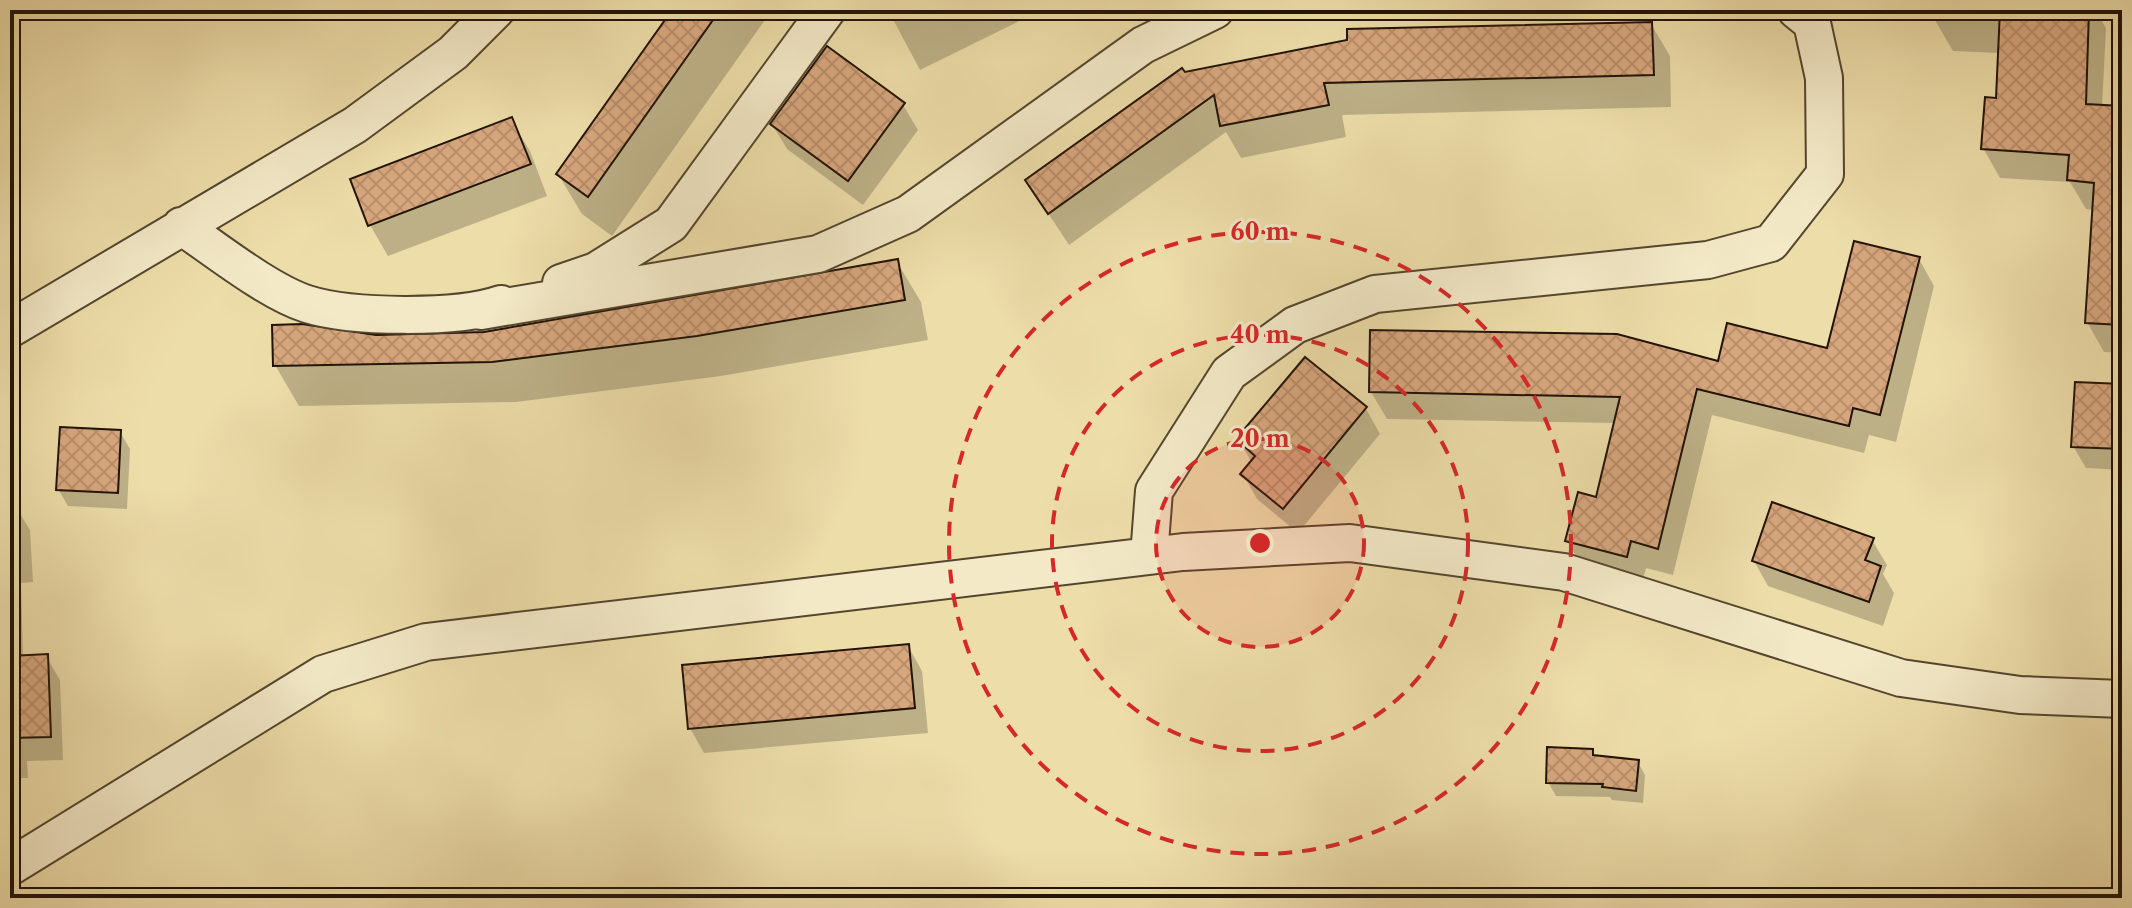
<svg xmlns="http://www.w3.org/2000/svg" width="2132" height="908" viewBox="0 0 2132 908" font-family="'Libre Caslon Text',serif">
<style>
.shadow{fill:#0003}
.building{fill:url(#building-cross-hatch);stroke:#211305;stroke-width:2}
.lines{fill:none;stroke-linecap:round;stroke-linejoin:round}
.minor-casing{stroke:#54462e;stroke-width:40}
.minor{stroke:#f3e9c7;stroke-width:36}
.ring{fill:none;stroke:#d62828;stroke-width:4;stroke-dasharray:14 10}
.centre{fill:#d62828;stroke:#f3e9c7;stroke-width:4}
.ring-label{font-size:24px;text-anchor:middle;font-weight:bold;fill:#d62828;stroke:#f3e9c7;stroke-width:6;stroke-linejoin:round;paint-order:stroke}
</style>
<defs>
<pattern id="building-cross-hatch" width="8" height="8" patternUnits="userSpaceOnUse" patternTransform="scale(2)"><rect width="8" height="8" fill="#d7a67d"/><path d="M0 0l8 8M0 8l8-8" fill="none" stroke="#b88e6b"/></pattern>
</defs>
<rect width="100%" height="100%" fill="#eddda9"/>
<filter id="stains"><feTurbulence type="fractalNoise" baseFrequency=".0025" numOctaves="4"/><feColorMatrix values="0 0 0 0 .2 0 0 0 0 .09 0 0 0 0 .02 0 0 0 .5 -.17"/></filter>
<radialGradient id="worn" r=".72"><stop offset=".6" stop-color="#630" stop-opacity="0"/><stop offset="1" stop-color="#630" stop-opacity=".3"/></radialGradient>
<path class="shadow" d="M 675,10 L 772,10 L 612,236 L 582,214 L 558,174 Z
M 888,10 L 1042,10 L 920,70 Z
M 1936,10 L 2095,10 L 2106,28 L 2102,107 L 2122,108 L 2122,353 L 2104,352 L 2087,322 L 2094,210 L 2086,209 L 2070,182 L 2000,178 L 1983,148 L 1998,100 L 2000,53 L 1953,51 L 1936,22 Z
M 1651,24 L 1670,56 L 1671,107 L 1342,115 L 1346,137 L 1241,158 L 1226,132 L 1069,245 L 1027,181 L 1184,74 Z
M 903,105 L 918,130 L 863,205 L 787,149 L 772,124 Z
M 511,120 L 530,151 L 547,196 L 388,256 L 370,225 Z
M 1919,259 L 1934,286 L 1896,442 L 1869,435 L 1864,453 L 1712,415 L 1673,575 L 1646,568 L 1642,583 L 1583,568 L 1567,541 L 1598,500 L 1615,423 L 1387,419 L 1371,392 L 1719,363 L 1829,350 Z
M 897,262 L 921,302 L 928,340 L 721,376 L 516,402 L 299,406 L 275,365 L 376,337 L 485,334 Z
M 2122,386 L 2122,470 L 2086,468 L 2073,446 Z
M 1366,409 L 1380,434 L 1298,533 L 1257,499 L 1243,474 L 1252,463 L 1239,440 Z
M 120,432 L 130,449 L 127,509 L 68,506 L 58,489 Z
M 10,507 L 16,507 L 30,530 L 33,582 L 21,583 L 23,657 L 46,656 L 60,680 L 63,760 L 27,761 L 28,778 L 10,778 Z
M 1872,540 L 1887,565 L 1883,574 L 1894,593 L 1883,626 L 1768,586 L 1754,561 Z
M 908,646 L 922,671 L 928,733 L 704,753 L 690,728 Z
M 1592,751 L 1596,757 L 1637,761 L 1645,775 L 1643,803 L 1612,800 L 1610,797 L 1556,796 L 1548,782 Z"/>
<path class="building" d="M 672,10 L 720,10 L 588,197 L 556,174 Z
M 2000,10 L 2089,10 L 2086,104 L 2122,106 L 2122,325 L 2085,323 L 2094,183 L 2067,180 L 2069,155 L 1981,149 L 1985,97 L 1996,98 Z
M 1652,22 L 1654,75 L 1324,83 L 1329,105 L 1220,126 L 1214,95 L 1048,214 L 1025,180 L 1182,68 L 1185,72 L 1347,40 L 1347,29 Z
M 827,46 L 905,103 L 848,181 L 770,124 Z
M 512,117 L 531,164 L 368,226 L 350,179 Z
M 1854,241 L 1920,257 L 1880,415 L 1853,408 L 1849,426 L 1697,389 L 1658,549 L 1631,541 L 1627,557 L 1565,541 L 1578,492 L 1596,497 L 1620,397 L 1369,392 L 1370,330 L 1617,334 L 1718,361 L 1727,323 L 1827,348 Z
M 898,259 L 905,300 L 697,336 L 492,362 L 273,366 L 272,325 L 302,324 L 376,335 L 484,332 Z
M 1305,357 L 1367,407 L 1283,509 L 1240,474 L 1255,456 L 1236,439 Z
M 2075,382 L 2122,384 L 2122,449 L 2071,447 Z
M 60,427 L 121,430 L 118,493 L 56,490 Z
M 1772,502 L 1874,538 L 1865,560 L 1881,566 L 1869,602 L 1752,561 Z
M 909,644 L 915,708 L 688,729 L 682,665 Z
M 48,654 L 51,737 L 10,738 L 10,656 Z
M 1547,747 L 1593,749 L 1593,755 L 1639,760 L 1636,791 L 1602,787 L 1603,784 L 1546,783 Z"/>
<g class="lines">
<g class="minor-casing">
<path id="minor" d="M 181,226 C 215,249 269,292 307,304 C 351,318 458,319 501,304
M 561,283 L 596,271 L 671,224 L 827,10
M 481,311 L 818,254 L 908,214 L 1143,45 L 1215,10
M 10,329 L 355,125 L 453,53 L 496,10
M 1149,556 L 1154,491 L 1229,373 L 1295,325 L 1375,294 L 1708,260 L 1771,243 L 1825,174 L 1824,78 L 1812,23 L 1796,10
M 10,867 L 323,674 L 426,642 L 1183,552 L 1350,543 L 1564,572 L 1901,678 L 2020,695 L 2122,699"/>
</g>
<use href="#minor" class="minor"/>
</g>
<circle cx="1260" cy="543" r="104" fill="#d62828" fill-opacity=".12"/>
<g class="ring">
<circle cx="1260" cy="543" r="104"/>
<circle cx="1260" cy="543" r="208"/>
<circle cx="1260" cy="543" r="311"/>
</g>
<circle cx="1260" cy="543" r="12" class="centre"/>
<g class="ring-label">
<text x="1260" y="240">60 m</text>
<text x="1260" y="343">40 m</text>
<text x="1260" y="447">20 m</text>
</g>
<rect width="2132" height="908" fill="none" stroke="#eddda9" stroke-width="40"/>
<rect x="12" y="12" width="2108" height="884" fill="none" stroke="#211305" stroke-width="4"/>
<rect x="20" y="20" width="2092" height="868" fill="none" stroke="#211305" stroke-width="2"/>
<rect width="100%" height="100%" filter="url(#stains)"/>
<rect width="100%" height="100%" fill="url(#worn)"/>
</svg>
